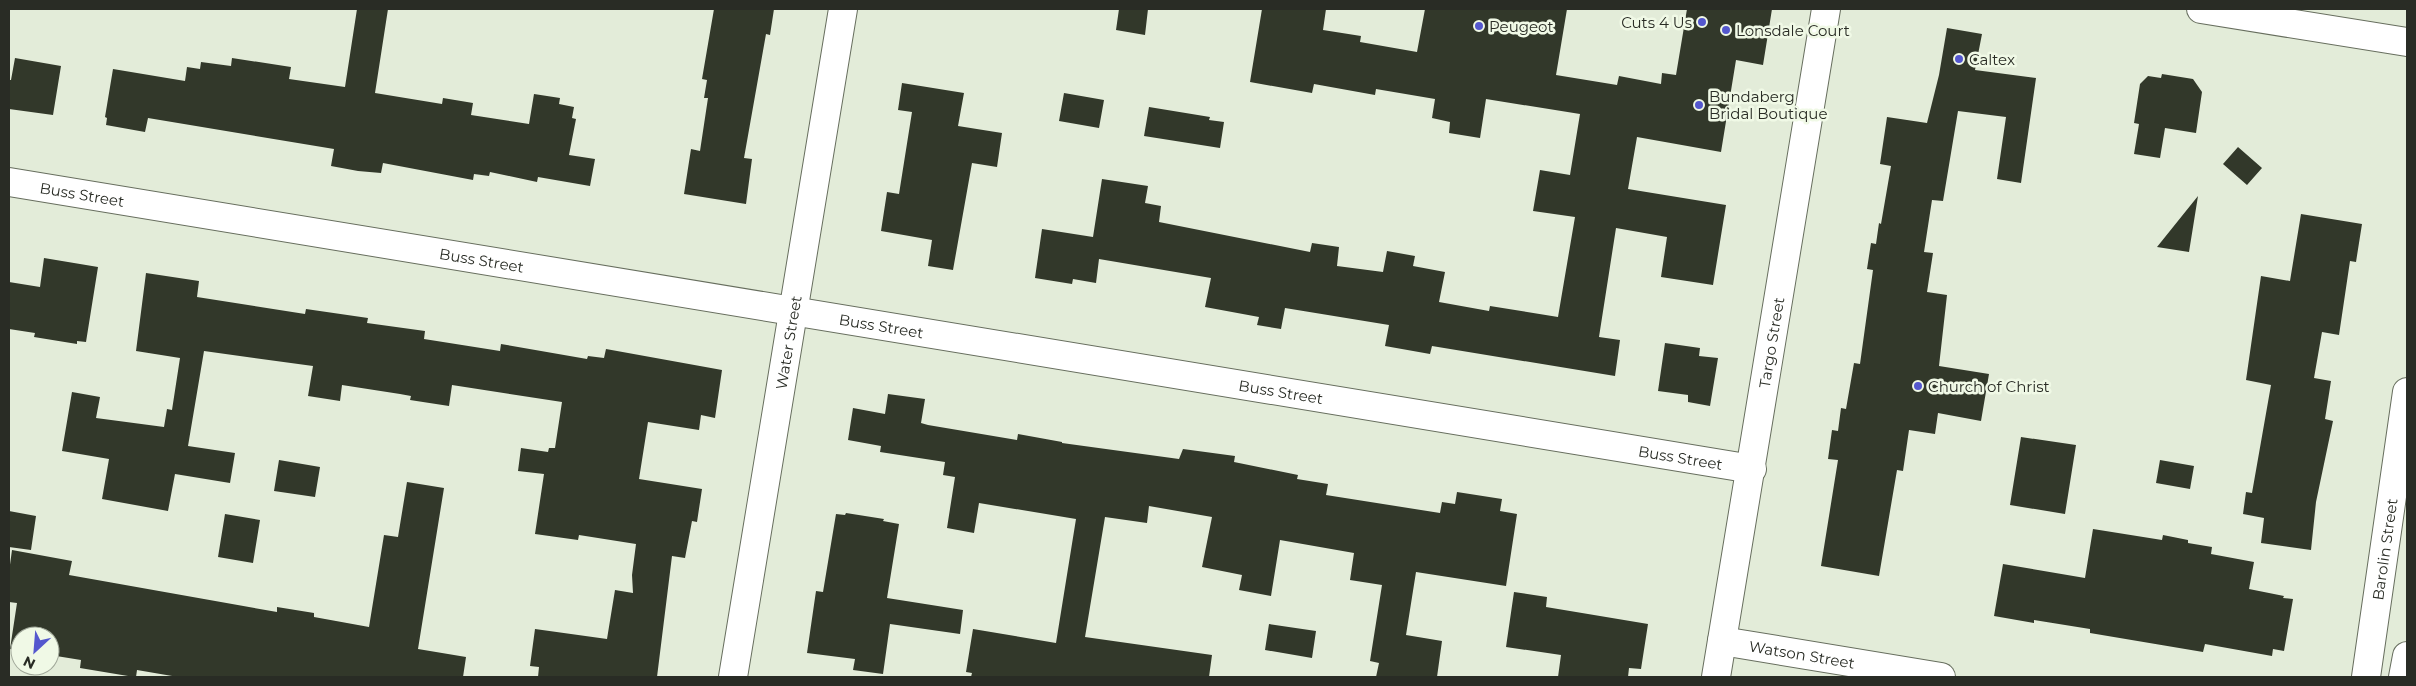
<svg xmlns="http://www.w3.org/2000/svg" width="2416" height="686" viewBox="0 0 2416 686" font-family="Montserrat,sans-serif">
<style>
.building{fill:#32382a}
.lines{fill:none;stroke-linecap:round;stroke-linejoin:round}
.street-casing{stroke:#676e5e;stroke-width:30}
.secondary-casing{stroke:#676e5e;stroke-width:30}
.street{stroke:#fff;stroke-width:28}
.secondary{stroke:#fff;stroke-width:28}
.poi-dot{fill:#5457ce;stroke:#f0f9e6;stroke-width:2}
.labels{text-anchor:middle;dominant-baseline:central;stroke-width:5;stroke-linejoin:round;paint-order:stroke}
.poi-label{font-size:15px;fill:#292c25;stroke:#f0f9e6;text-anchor:start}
.street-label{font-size:15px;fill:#292c25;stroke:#f0f9e6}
</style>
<rect width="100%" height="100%" fill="#e3ecd9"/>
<path class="building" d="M 357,9 L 388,9 L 375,93 L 442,104 L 443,98 L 473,103 L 471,115 L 529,124 L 534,94 L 560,98 L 559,104 L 574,107 L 572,118 L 576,119 L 569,155 L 595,159 L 590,186 L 538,177 L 537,182 L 490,172 L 489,176 L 474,174 L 473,180 L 383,163 L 381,173 L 358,171 L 331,166 L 334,149 L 148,118 L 145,132 L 106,125 L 107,118 L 105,117 L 113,69 L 185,81 L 187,67 L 200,69 L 201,62 L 231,66 L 232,58 L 291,67 L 289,79 L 345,87 Z
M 714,9 L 774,9 L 770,35 L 766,34 L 744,158 L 752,159 L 746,204 L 684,194 L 691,149 L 700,151 L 708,98 L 704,98 L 707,80 L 702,79 Z
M 1119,9 L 1148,9 L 1145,35 L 1116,30 Z
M 1262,9 L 1326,9 L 1323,30 L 1361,36 L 1360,42 L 1417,52 L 1425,9 L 1567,9 L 1556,75 L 1617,85 L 1619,76 L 1661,84 L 1662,73 L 1676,75 L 1687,9 L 1772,9 L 1763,65 L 1736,60 L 1721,152 L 1637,137 L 1628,189 L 1726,205 L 1713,285 L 1661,277 L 1667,237 L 1616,228 L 1599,337 L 1620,340 L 1615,376 L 1432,346 L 1430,354 L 1385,346 L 1389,325 L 1285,308 L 1281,329 L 1257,325 L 1259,317 L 1205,307 L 1211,278 L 1099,259 L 1096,283 L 1073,279 L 1072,284 L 1035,278 L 1042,229 L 1093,237 L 1102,179 L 1148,186 L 1145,203 L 1161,206 L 1159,222 L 1310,252 L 1312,243 L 1339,247 L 1337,266 L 1383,272 L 1387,251 L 1415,256 L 1413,266 L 1445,272 L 1439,302 L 1489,311 L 1490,306 L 1558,317 L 1575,217 L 1533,211 L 1540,170 L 1570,175 L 1580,114 L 1486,99 L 1480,138 L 1449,133 L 1450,122 L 1432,118 L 1435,99 L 1376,89 L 1375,95 L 1314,84 L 1312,93 L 1250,82 Z
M 1947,28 L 1982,34 L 1975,70 L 2036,78 L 2021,183 L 1997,179 L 2006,117 L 1958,111 L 1943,201 L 1932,200 L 1924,252 L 1933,253 L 1927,292 L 1947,295 L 1939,366 L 1989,374 L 1981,421 L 1938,413 L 1935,434 L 1909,430 L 1903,471 L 1897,470 L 1879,576 L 1821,566 L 1838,460 L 1828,459 L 1832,430 L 1838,431 L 1841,408 L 1846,409 L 1854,363 L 1860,364 L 1873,270 L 1867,269 L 1871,243 L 1876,244 L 1879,223 L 1881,224 L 1891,166 L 1880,164 L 1887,117 L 1927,123 L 1939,75 Z
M 15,58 L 61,66 L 53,115 L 9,109 L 9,80 L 11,80 Z
M 2162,74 L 2193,79 L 2202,92 L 2196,133 L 2165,128 L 2160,158 L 2134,154 L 2139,124 L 2134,123 L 2140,84 L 2148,76 L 2161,78 Z
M 902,83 L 964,93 L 958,126 L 1002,133 L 997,167 L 972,163 L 953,270 L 928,266 L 932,240 L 881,231 L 887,192 L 899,194 L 912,112 L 898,110 Z
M 1064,93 L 1104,100 L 1099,128 L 1059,121 Z
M 1149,107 L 1210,117 L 1209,120 L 1224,122 L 1220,148 L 1144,136 Z
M 2238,147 L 2262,168 L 2247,185 L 2223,164 Z
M 2198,196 L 2189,252 L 2157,247 Z
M 2301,214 L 2362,224 L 2356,262 L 2350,261 L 2339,335 L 2322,332 L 2314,378 L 2331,381 L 2325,419 L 2333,421 L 2316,502 L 2311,550 L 2261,543 L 2264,518 L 2243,514 L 2246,492 L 2252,493 L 2271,385 L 2246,380 L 2261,276 L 2290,281 Z
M 44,258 L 98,267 L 86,342 L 77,341 L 77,344 L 34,337 L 35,333 L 9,329 L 9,282 L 40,287 Z
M 146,273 L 199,281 L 197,297 L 305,314 L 306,309 L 368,318 L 367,323 L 425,331 L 424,339 L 500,351 L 501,344 L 587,359 L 588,356 L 604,358 L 606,349 L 722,370 L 715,418 L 701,415 L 699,430 L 648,422 L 639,479 L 702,489 L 697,522 L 692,521 L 685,558 L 672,556 L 657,677 L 538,677 L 539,667 L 530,666 L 535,629 L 607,639 L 615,590 L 633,593 L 632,575 L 636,544 L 579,535 L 578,540 L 535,534 L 544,474 L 518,471 L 521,448 L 548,452 L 549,448 L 555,448 L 562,402 L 452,385 L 449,406 L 410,400 L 411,396 L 400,394 L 342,385 L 340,401 L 308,396 L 313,366 L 204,351 L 188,446 L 235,453 L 230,483 L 175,474 L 168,511 L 102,499 L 109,459 L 62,451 L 72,392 L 100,397 L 96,418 L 164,427 L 167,409 L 172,410 L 180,358 L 136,351 Z
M 1665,343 L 1700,348 L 1699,356 L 1718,358 L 1710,406 L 1688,402 L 1688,395 L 1658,391 Z
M 888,394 L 925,399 L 921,423 L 928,425 L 1017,440 L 1018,434 L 1062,442 L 1062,443 L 1179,459 L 1183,449 L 1235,456 L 1234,462 L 1298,475 L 1297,479 L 1328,484 L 1326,495 L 1440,513 L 1442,502 L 1455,504 L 1457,492 L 1502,499 L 1500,511 L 1517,514 L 1506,586 L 1416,572 L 1406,635 L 1442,641 L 1437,677 L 1376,677 L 1379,663 L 1370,661 L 1382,585 L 1350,580 L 1354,553 L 1280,540 L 1271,596 L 1239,590 L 1242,575 L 1202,567 L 1212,517 L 1149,506 L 1147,523 L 1105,517 L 1085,637 L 1212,655 L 1209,677 L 971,677 L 972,673 L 966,672 L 973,629 L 1056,643 L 1076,519 L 979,503 L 974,533 L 947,528 L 955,477 L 943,475 L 945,462 L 880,452 L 881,446 L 848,440 L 853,408 L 885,414 Z
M 2021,437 L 2076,445 L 2065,514 L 2010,505 Z
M 279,460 L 320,467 L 315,497 L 274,491 Z
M 2160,460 L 2194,466 L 2190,489 L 2156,483 Z
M 407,482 L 444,488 L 418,649 L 466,657 L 463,677 L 178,677 L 137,670 L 136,677 L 134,677 L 80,668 L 81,660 L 50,655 L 50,636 L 20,636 L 20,651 L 10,649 L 17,603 L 9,602 L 9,572 L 12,550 L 72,561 L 69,575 L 277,612 L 277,607 L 314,613 L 314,617 L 369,627 L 384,535 L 398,537 Z
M 9,511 L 36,516 L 31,550 L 9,547 Z
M 846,513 L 884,519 L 883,521 L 899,524 L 887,598 L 963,610 L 960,634 L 890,624 L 883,674 L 853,670 L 855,659 L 807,653 L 816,591 L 823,592 L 836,514 L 845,515 Z
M 225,514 L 260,520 L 253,563 L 218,557 Z
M 2093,529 L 2162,540 L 2163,535 L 2188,540 L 2188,543 L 2212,547 L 2211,554 L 2254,562 L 2249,589 L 2284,596 L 2283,598 L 2293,599 L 2284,651 L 2273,649 L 2272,656 L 2205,644 L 2203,652 L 2090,633 L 2090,629 L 2034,620 L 2034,623 L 1994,616 L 2003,564 L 2085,578 Z
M 1514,592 L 1547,597 L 1546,607 L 1648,624 L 1641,669 L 1629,668 L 1628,677 L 1558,677 L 1561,655 L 1506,647 Z
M 1269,624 L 1316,631 L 1312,658 L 1265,650 Z"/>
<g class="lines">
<g class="street-casing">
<g id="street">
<path id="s1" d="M 9,182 L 1752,469"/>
<path id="s2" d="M 1722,641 L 1941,677"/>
<path id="s3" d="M 733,677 L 843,9"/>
<path id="s4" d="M 1716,677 L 1826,9"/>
</g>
</g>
<g class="secondary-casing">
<g id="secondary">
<path d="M 2201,9 L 2407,42"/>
<path id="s5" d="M 2366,677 L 2407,392"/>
<path d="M 2403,677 L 2407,656"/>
</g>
</g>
<use href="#street" class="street"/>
<use href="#secondary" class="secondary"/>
</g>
<g class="poi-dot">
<circle cx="1702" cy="22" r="5"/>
<circle cx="1479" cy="26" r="5"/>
<circle cx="1726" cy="30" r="5"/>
<circle cx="1959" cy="59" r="5"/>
<circle cx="1699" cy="105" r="5"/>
<circle cx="1918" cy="386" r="5"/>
</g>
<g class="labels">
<g class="poi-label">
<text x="1692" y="22" text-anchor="end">Cuts 4 Us</text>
<text x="1489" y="26">Peugeot</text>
<text x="1736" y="30">Lonsdale Court</text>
<text x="1969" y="59">Caltex</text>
<text x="1709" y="96">Bundaberg<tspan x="1709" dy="17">Bridal Boutique</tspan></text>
<text x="1928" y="386">Church of Christ</text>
</g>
<g class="street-label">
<text stroke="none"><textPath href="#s1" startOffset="74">Buss Street</textPath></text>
<text stroke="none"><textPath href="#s1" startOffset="479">Buss Street</textPath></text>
<text stroke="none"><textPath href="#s1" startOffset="884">Buss Street</textPath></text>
<text stroke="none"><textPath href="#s3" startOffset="339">Water Street</textPath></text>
<text stroke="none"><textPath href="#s4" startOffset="339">Targo Street</textPath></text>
<text stroke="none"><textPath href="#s1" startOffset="1289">Buss Street</textPath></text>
<text stroke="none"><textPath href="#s1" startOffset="1694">Buss Street</textPath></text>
<text stroke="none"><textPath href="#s5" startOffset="129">Barolin Street</textPath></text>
<text stroke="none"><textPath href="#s2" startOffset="81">Watson Street</textPath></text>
</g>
</g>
<rect width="2416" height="686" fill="none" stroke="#292c25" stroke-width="20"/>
<g transform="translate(35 651) rotate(206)"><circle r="24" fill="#f0f9e6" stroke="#a0a799"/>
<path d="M0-4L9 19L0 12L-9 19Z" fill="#5457ce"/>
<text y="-8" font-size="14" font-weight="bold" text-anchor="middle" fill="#292c25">N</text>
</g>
</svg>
